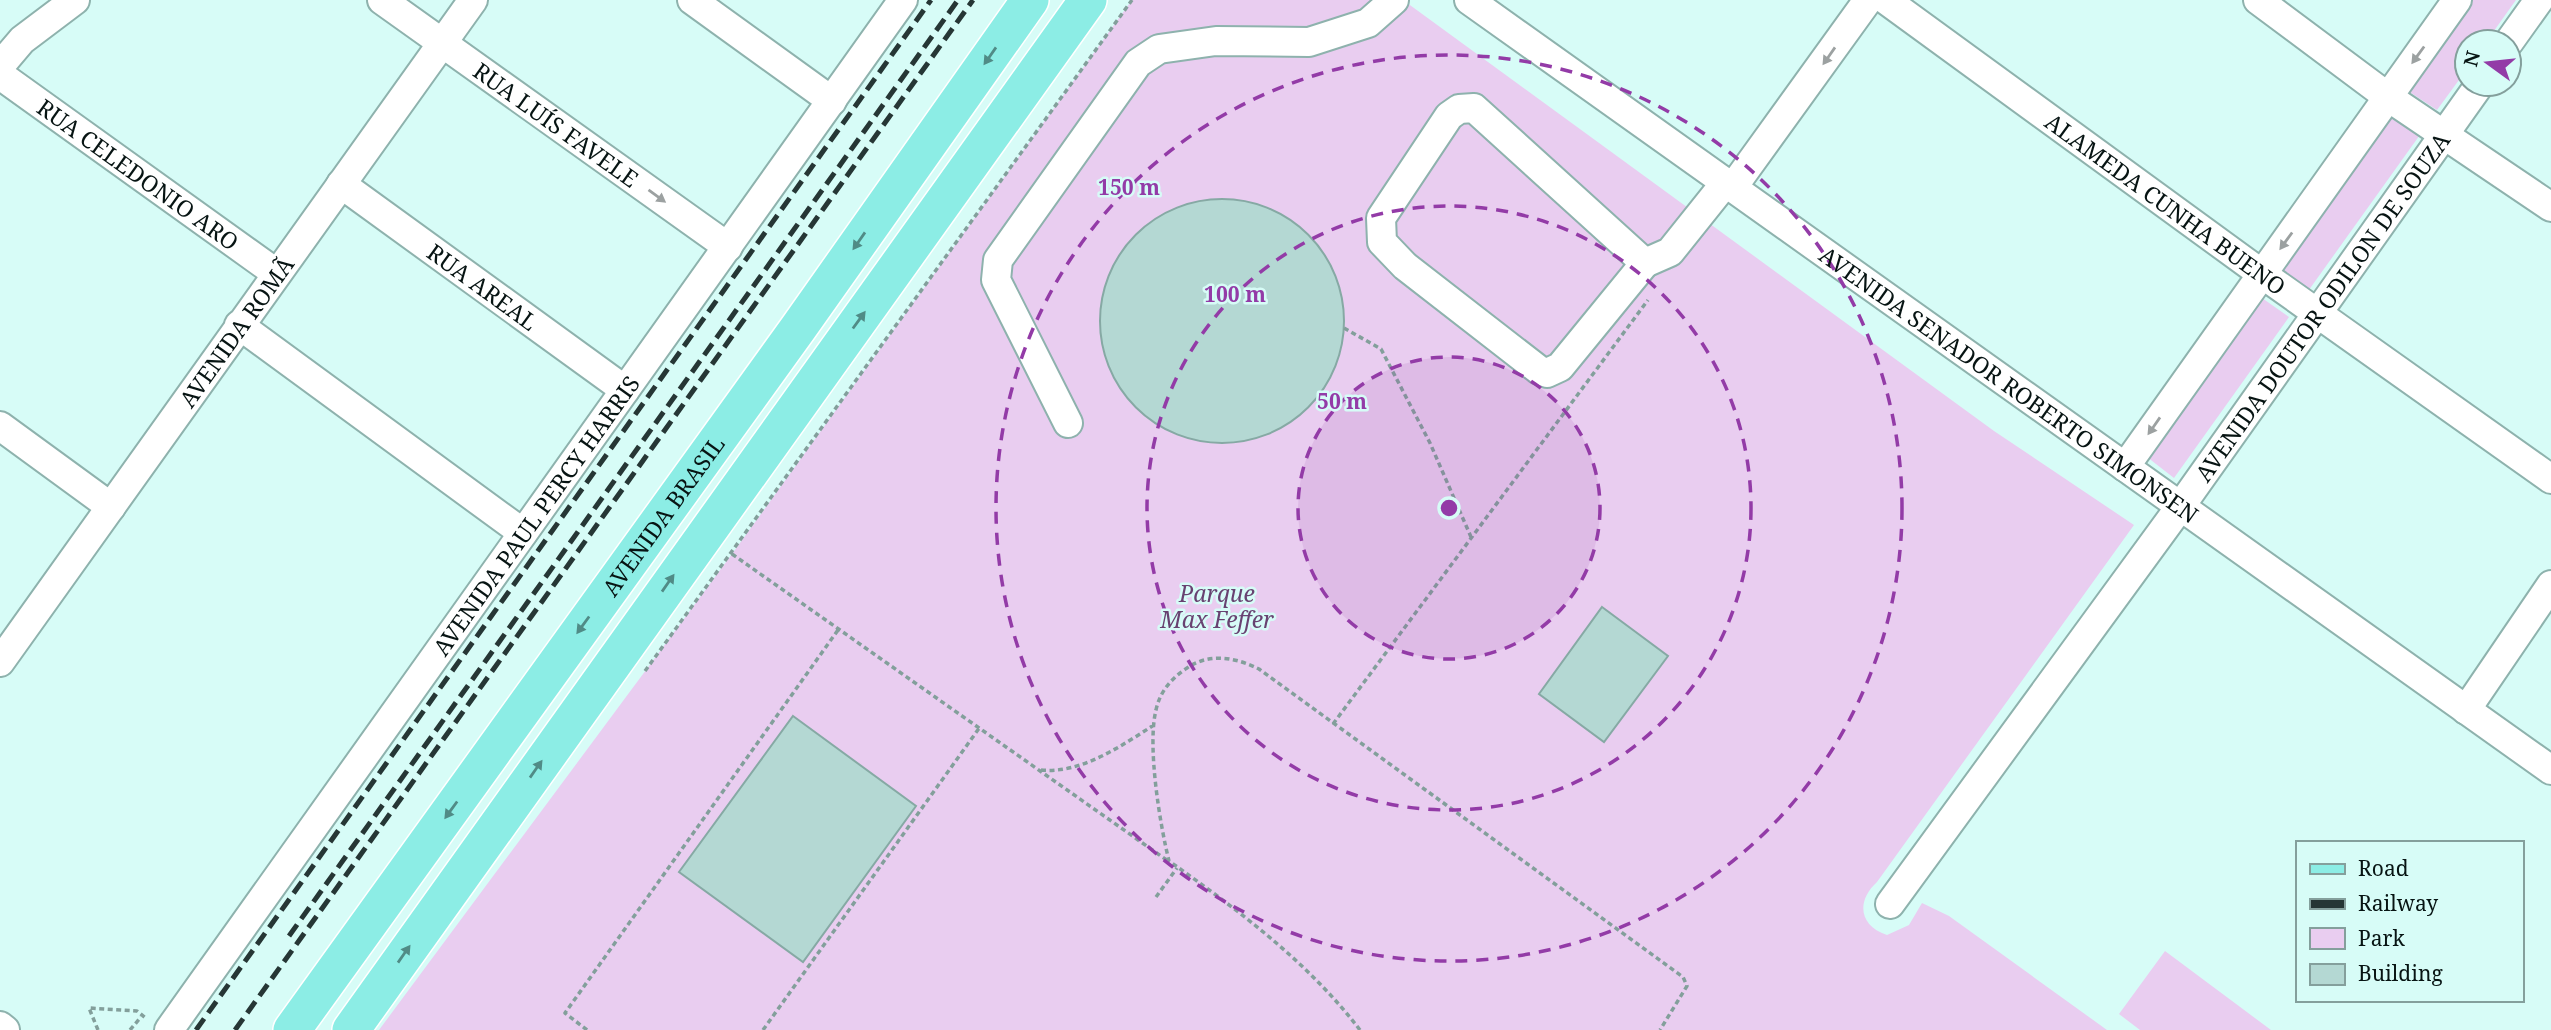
<svg xmlns="http://www.w3.org/2000/svg" width="2551" height="1030" viewBox="0 0 2551 1030" font-family="'Noto Serif',serif">
<style>
.green{fill:#e9cdf0}
.building{fill:#b4d8d3;stroke:#86a9a4;stroke-width:2}
.lines{fill:none;stroke-linecap:round;stroke-linejoin:round}
.minor-casing{stroke:#8eb2ad;stroke-width:32}
.major-casing{stroke:#fff;stroke-width:40}
.path{stroke:#839f9b;stroke-width:3.5;stroke-dasharray:5 3.5;stroke-linecap:butt}
.minor{stroke:#fff;stroke-width:28}
.major{stroke:#8cede5;stroke-width:37}
.rail{stroke:#263635;stroke-width:5;stroke-dasharray:14 7;stroke-linecap:butt}
.oneway{fill:#9ca1a1}
.oneway2{fill:#508b86}
.ring{fill:none;stroke:#933ba7;stroke-width:3.5;stroke-dasharray:12 9}
.labels{text-anchor:middle;dominant-baseline:central;stroke-width:5;stroke-linejoin:round;paint-order:stroke}
.street-label{font-size:23px;fill:#071413;stroke:#d7fcf7}
.park-label{font-size:23px;font-style:italic;fill:#684271;stroke:#d7fcf7}
.centre{fill:#933ba7;stroke:#d7fcf7;stroke-width:3.5}
.ring-label{font-size:21px;text-anchor:middle;font-weight:bold;fill:#933ba7;stroke:#d7fcf7;stroke-width:5;stroke-linejoin:round;paint-order:stroke}
</style>
<rect width="100%" height="100%" fill="#d7fcf7"/>
<path class="green" d="M 1132,0 L 1403,0 L 1994,431 L 2134,525 L 1877,882 C 1856,901 1859,926 1887,935 L 1909,925 L 1922,903 L 1949,916 L 2107,1030 L 379,1030 L 732,554 Z
M 2472,0 L 2516,0 L 2486,42 L 2467,42 L 2467,69 L 2437,110 L 2408,91 Z
M 2393,114 L 2422,132 L 2306,294 L 2279,274 Z
M 2262,298 L 2289,317 L 2174,478 L 2147,457 Z
M 2165,951 L 2271,1030 L 2140,1030 L 2119,1014 Z"/>
<path class="building" d="M1100 321a122 122 0 1 1 244 0a122 122 0 1 1-244 0Z
M 1602,607 L 1668,656 L 1604,742 L 1539,694 Z
M 793,716 L 916,806 L 803,962 L 679,872 Z"/>
<g class="lines">
<g class="minor-casing">
<g id="minor">
<path id="s1" d="M 382,0 L 728,247"/>
<path d="M 692,0 L 832,101"/>
<path id="s2" d="M 1469,0 L 2551,770"/>
<path id="s3" d="M 1886,0 L 2262,274 L 2551,479"/>
<path d="M 2258,0 L 2388,97 L 2551,207"/>
<path d="M 2509,42 L 2539,0"/>
<path d="M 0,66 L 22,40 L 75,0"/>
<path id="s4" d="M 0,75 L 276,273"/>
<path d="M 1474,108 L 1645,263 L 1560,367 L 1547,373 L 1539,370 L 1405,266 L 1382,242 L 1381,218 L 1449,116 L 1459,109 Z"/>
<path id="s5" d="M 341,184 L 625,390"/>
<path d="M 1733,187 L 1868,0"/>
<path d="M 1645,263 L 1670,252 L 1726,182"/>
<path d="M 239,325 L 523,533"/>
<path d="M 1068,423 L 996,280 L 998,260 L 1138,63 L 1159,49 L 1216,41 L 1309,42 L 1368,23 L 1394,0"/>
<path d="M 0,426 L 111,507"/>
<path d="M 2125,467 L 2457,0"/>
<path id="s6" d="M 0,662 L 473,0"/>
<path d="M 2466,710 L 2551,585"/>
<path id="s7" d="M 1890,904 L 2180,507 L 2480,84"/>
<path d="M 0,1026 L 5,1030"/>
<path id="s8" d="M 169,1030 L 903,0"/>
</g>
</g>
<g class="major-casing">
<g id="major">
<path id="s9" d="M 292,1030 L 799,327 L 1030,0"/>
<path d="M 351,1030 L 1088,0"/>
</g>
</g>
<path class="path" d="M 1344,328 L 1381,349 L 1430,443 L 1471,537
M 732,554 L 1168,861
M 645,671 L 1132,0
M 1333,724 L 1648,300
M 1041,770 C 1081,774 1121,746 1154,725
M 1156,897 L 1177,868
M 98,1030 L 89,1008 L 137,1011 L 147,1019
M 130,1030 L 141,1017
M 587,1030 L 565,1013 L 838,630
M 763,1030 L 980,727
M 1360,1030 C 1308,962 1238,910 1169,861 C 1160,825 1147,746 1156,710 C 1160,691 1172,678 1187,668 C 1210,652 1237,658 1259,669 L 1683,977 L 1687,986 L 1660,1030"/>
<use href="#minor" class="minor"/>
<use href="#major" class="major"/>
<path class="rail" d="M 289,936 L 958,0
M 196,1030 L 931,0
M 235,1030 L 973,0"/>
</g>
<defs><path id="oneway-solid" d="M-6-.8H1V-3.2L6.5 0L1 3.2V.8H-6Z" transform="scale(1.75)"/></defs>
<g class="oneway">
<use href="#oneway-solid" transform="translate(2418 55) rotate(126)"/>
<use href="#oneway-solid" transform="translate(1829 56) rotate(125)"/>
<use href="#oneway-solid" transform="translate(657 196) rotate(36)"/>
<use href="#oneway-solid" transform="translate(2286 241) rotate(126)"/>
<use href="#oneway-solid" transform="translate(2154 426) rotate(125)"/>
</g>
<g class="oneway2">
<use href="#oneway-solid" transform="translate(990 56) rotate(125)"/>
<use href="#oneway-solid" transform="translate(859 241) rotate(125)"/>
<use href="#oneway-solid" transform="translate(859 320) rotate(-54)"/>
<use href="#oneway-solid" transform="translate(668 583) rotate(-55)"/>
<use href="#oneway-solid" transform="translate(583 625) rotate(126)"/>
<use href="#oneway-solid" transform="translate(536 769) rotate(-55)"/>
<use href="#oneway-solid" transform="translate(451 810) rotate(126)"/>
<use href="#oneway-solid" transform="translate(404 954) rotate(-55)"/>
</g>
<circle cx="1449" cy="508" r="151" fill="#933ba7" fill-opacity=".12"/>
<g class="ring">
<circle cx="1449" cy="508" r="151"/>
<circle cx="1449" cy="508" r="302"/>
<circle cx="1449" cy="508" r="453"/>
</g>
<g class="labels">
<g class="street-label">
<text stroke="none"><textPath href="#s1" startOffset="214">RUA LUÍS FAVELE</textPath></text>
<text stroke="none"><textPath href="#s4" startOffset="170">RUA CELEDONIO ARO</textPath></text>
<text stroke="none"><textPath href="#s3" startOffset="346">ALAMEDA CUNHA BUENO</textPath></text>
<text stroke="none"><textPath href="#s5" startOffset="175">RUA AREAL</textPath></text>
<text stroke="none"><textPath href="#s7" startOffset="737">AVENIDA DOUTOR ODILON DE SOUZA</textPath></text>
<text stroke="none"><textPath href="#s6" startOffset="406">AVENIDA ROMÃ</textPath></text>
<text stroke="none"><textPath href="#s2" startOffset="663">AVENIDA SENADOR ROBERTO SIMONSEN</textPath></text>
<text stroke="none"><textPath href="#s8" startOffset="632">AVENIDA PAUL PERCY HARRIS</textPath></text>
<text stroke="none"><textPath href="#s9" startOffset="634">AVENIDA BRASIL</textPath></text>
</g>
<g class="park-label">
<text x="1217" y="593">Parque<tspan x="1217" dy="26">Max Feffer</tspan></text>
</g>
</g>
<circle cx="1449" cy="508" r="10" class="centre"/>
<g class="ring-label">
<text x="1129" y="195">150 m</text>
<text x="1235" y="302">100 m</text>
<text x="1342" y="409">50 m</text>
</g>
<rect x="2296" y="841" width="228" height="161" fill="#d7fcf7" stroke="#849f9c" stroke-width="2"/>
<rect x="2310" y="864" width="35" height="10" fill="#8cede5" stroke="#849f9c" stroke-width="2"/>
<text x="2358" y="876" font-size="21" fill="#071413">Road</text>
<rect x="2310" y="899" width="35" height="10" fill="#263635" stroke="#849f9c" stroke-width="2"/>
<text x="2358" y="911" font-size="21" fill="#071413">Railway</text>
<rect x="2310" y="928" width="35" height="21" fill="#e9cdf0" stroke="#849f9c" stroke-width="2"/>
<text x="2358" y="946" font-size="21" fill="#071413">Park</text>
<rect x="2310" y="964" width="35" height="21" fill="#b4d8d3" stroke="#849f9c" stroke-width="2"/>
<text x="2358" y="981" font-size="21" fill="#071413">Building</text>
<g transform="translate(2488 63) rotate(285)"><circle r="33" fill="#d7fcf7" stroke="#849f9c" stroke-width="2"/>
<path d="M0-5L12 26L0 18L-12 26Z" fill="#933ba7"/>
<text y="-10" font-size="19" font-weight="bold" text-anchor="middle" fill="#071413">N</text>
</g>
</svg>
